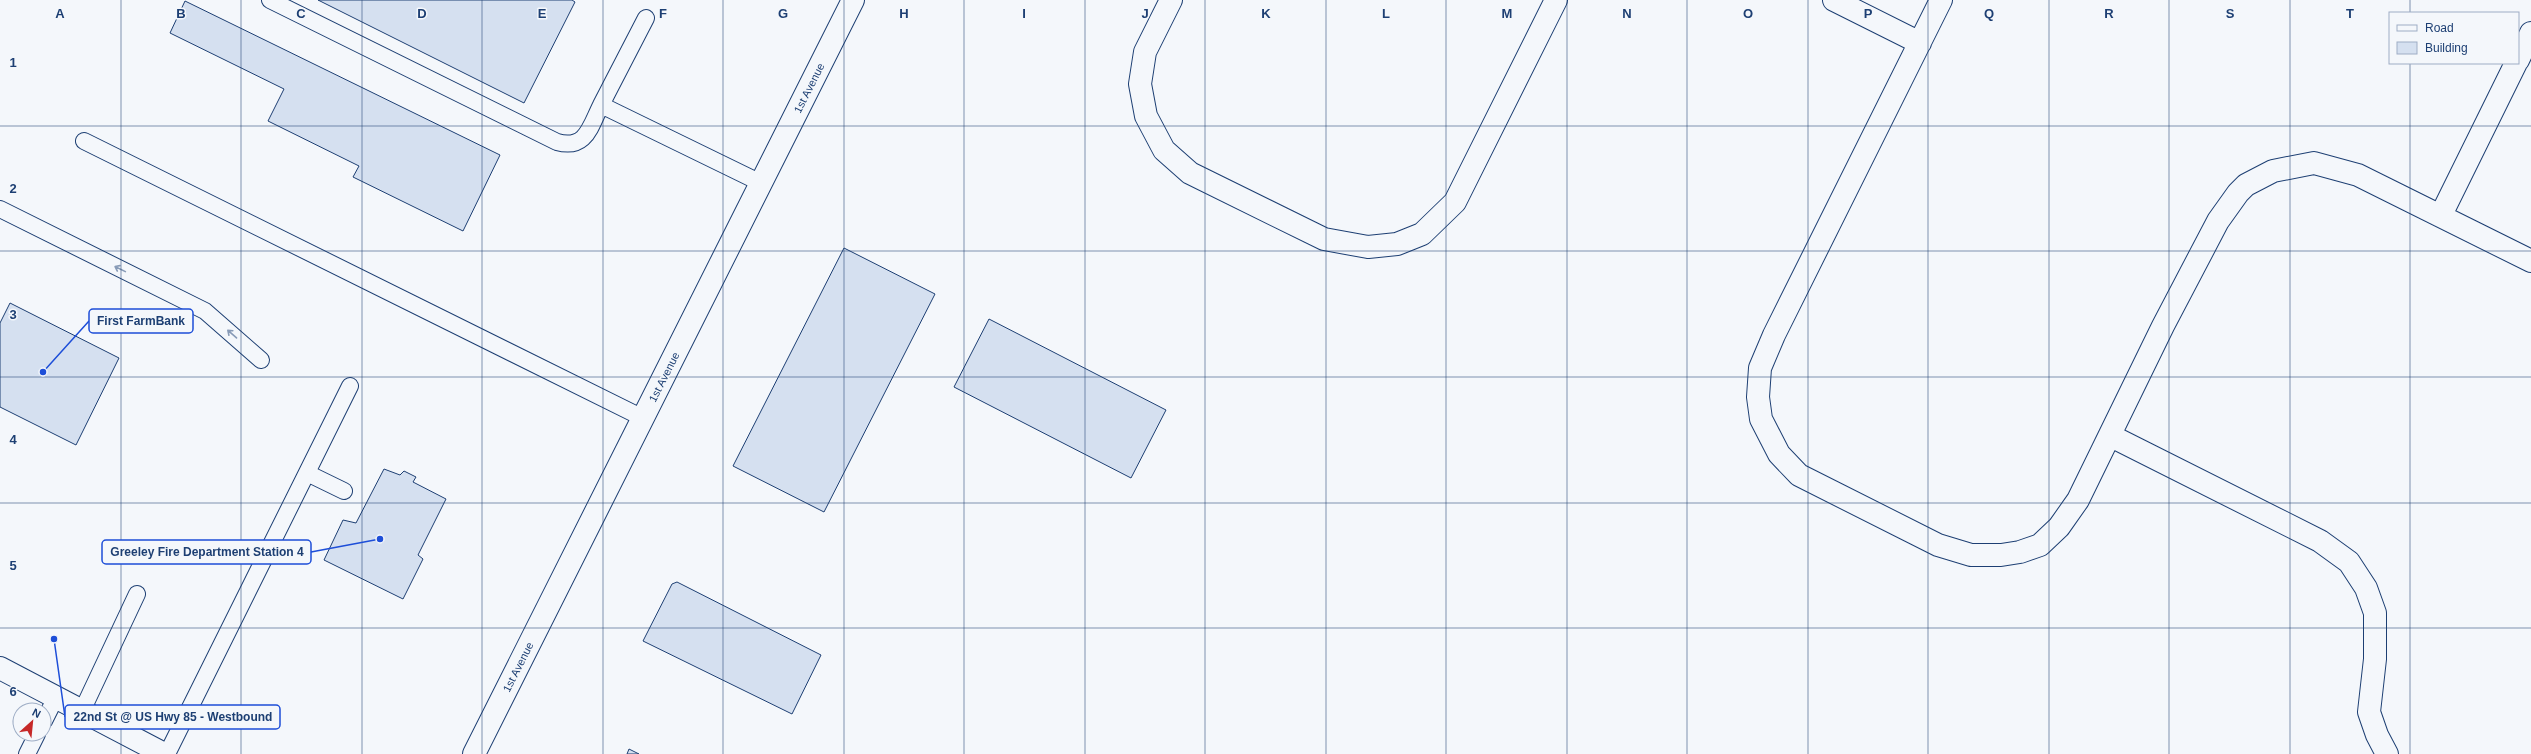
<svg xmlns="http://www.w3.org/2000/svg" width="2531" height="754" viewBox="0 0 2531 754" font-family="Helvetica,sans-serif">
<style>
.building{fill:#d5e0f0;stroke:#1d3f73}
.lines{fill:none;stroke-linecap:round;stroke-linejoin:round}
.service-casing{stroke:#1d3f73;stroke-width:18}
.minor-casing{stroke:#1d3f73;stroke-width:24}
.tertiary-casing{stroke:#1d3f73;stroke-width:24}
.secondary-casing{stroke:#1d3f73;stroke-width:24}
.service{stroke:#f4f7fb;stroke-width:16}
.minor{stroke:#f4f7fb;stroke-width:22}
.tertiary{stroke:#f4f7fb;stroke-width:22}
.secondary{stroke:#f4f7fb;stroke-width:22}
.oneway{stroke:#889bb7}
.grid{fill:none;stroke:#1d3f73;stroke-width:1;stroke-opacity:0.55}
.labels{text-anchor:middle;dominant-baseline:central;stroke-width:3;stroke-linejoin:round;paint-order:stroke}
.street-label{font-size:11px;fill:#1d3f73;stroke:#f4f7fb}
.grid-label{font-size:13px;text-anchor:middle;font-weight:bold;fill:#1d3f73;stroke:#f4f7fb;stroke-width:3;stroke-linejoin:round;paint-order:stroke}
.leader{fill:none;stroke:#1d4ed8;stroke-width:1.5}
.callout-dot{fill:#1d4ed8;stroke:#f4f7fb;stroke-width:1.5}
.callout{fill:#f4f7fb;stroke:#1d4ed8;stroke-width:1.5}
.callout-label{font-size:12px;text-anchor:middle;font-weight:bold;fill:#1d3f73}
</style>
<rect width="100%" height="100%" fill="#f4f7fb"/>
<path class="building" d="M 318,0 L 572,0 L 575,2 L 524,103 Z
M 185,1 L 500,155 L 463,231 L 353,177 L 359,166 L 268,121 L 284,89 L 170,33 Z
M 844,248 L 935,294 L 824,512 L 733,466 Z
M 10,303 L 119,358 L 76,445 L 0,407 L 0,323 Z
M 989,319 L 1166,410 L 1131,478 L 954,387 Z
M 384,469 L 400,475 L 404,471 L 416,477 L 413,482 L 446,499 L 418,555 L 423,559 L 403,599 L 324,560 L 343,520 L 356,523 Z
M 677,582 L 821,655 L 792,714 L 643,641 L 672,584 Z
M 629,749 L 639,754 L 627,754 Z"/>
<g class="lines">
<g class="service-casing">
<path id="service" d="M 270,0 L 557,142 C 586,150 590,127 601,105
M 646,18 L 601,105 L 761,183
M 84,141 L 643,418
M 0,209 L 205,311 L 261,360
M 307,473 L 344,491
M 82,711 L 137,594
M 44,721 L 56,697
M 27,754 L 37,734
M 167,754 L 350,386"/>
</g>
<g class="minor-casing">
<path id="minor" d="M 1171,0 L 1145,52 L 1140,84 L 1146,116 L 1164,150 L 1190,173 L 1324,239 L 1368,247 L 1397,244 L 1422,234 L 1455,202 L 1556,0
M 1834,0 L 1920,43
M 1941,0 L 1774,335 L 1760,368 L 1758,397 L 1761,419 L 1779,454 L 1799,475 L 1938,545 L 1971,555 L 2001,555 L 2020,552 L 2040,545 L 2059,527 L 2078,500 L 2163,326 L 2218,221 L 2238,193 L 2246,185 L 2273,171 L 2314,163 L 2358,175 L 2531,261
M 2518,60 L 2531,33
M 2441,215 L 2516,63
M 2111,436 L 2320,541 L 2349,562 L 2366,588 L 2375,613 L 2375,659 L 2369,712 L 2377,735 L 2387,754"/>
</g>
<g class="tertiary-casing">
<path id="tertiary" d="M 0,668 L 164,754"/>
</g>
<g class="secondary-casing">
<path id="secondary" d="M 474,754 L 853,0"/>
</g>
<use href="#service" class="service"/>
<use href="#minor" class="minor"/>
<use href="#tertiary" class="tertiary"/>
<use href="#secondary" class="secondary"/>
</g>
<defs><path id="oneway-shaft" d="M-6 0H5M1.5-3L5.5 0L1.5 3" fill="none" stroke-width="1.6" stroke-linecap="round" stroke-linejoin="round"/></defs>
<g class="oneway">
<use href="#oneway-shaft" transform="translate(120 269) rotate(-154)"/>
<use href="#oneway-shaft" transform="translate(232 334) rotate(-139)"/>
</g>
<path class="grid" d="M 121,0 L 121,754M 241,0 L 241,754M 362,0 L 362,754M 482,0 L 482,754M 603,0 L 603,754M 723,0 L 723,754M 844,0 L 844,754M 964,0 L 964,754M 1085,0 L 1085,754M 1205,0 L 1205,754M 1326,0 L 1326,754M 1446,0 L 1446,754M 1567,0 L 1567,754M 1687,0 L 1687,754M 1808,0 L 1808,754M 1928,0 L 1928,754M 2049,0 L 2049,754M 2169,0 L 2169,754M 2290,0 L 2290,754M 2410,0 L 2410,13M 2410,63 L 2410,754M 0,126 L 2531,126M 0,251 L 2531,251M 0,377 L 2531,377M 0,503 L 2531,503M 0,628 L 2531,628"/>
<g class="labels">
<g class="street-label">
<text transform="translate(809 88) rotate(-63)">1st Avenue</text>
<text transform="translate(664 377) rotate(-63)">1st Avenue</text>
<text transform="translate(518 667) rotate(-63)">1st Avenue</text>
</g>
</g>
<g class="grid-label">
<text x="60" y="18">A</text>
<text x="181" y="18">B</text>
<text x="301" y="18">C</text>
<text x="422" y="18">D</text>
<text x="542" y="18">E</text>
<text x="663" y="18">F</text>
<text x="783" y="18">G</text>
<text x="904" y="18">H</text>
<text x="1024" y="18">I</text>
<text x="1145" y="18">J</text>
<text x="1266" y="18">K</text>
<text x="1386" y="18">L</text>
<text x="1507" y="18">M</text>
<text x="1627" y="18">N</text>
<text x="1748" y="18">O</text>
<text x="1868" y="18">P</text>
<text x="1989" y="18">Q</text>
<text x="2109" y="18">R</text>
<text x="2230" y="18">S</text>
<text x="2350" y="18">T</text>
<text x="13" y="67">1</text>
<text x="13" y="193">2</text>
<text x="13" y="319">3</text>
<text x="13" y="444">4</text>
<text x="13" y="570">5</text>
<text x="13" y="696">6</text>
</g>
<path class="leader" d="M43 372L89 321M380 539L311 552M54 639L65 717"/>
<g class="callout-dot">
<circle cx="43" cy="372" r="4"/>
<circle cx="380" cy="539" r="4"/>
<circle cx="54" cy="639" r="4"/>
</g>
<g class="callout">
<rect x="89" y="309" width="104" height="24" rx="4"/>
<rect x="102" y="540" width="209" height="24" rx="4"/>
<rect x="65" y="705" width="215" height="24" rx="4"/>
</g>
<g class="callout-label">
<text x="141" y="325">First FarmBank</text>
<text x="207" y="556">Greeley Fire Department Station 4</text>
<text x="173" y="721">22nd St @ US Hwy 85 - Westbound</text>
</g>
<rect x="2389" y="12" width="130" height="52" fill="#f4f7fb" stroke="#9eadc5"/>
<rect x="2397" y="25" width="20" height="6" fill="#f4f7fb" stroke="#9eadc5"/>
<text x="2425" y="32" font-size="12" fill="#1d3f73">Road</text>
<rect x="2397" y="42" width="20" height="12" fill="#d5e0f0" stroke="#9eadc5"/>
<text x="2425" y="52" font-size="12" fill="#1d3f73">Building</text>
<g transform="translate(32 722) rotate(27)"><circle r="19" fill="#f4f7fb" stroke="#9eadc5"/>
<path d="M0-3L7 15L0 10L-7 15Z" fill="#c62828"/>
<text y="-6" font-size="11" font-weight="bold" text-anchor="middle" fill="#1d3f73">N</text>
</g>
</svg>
